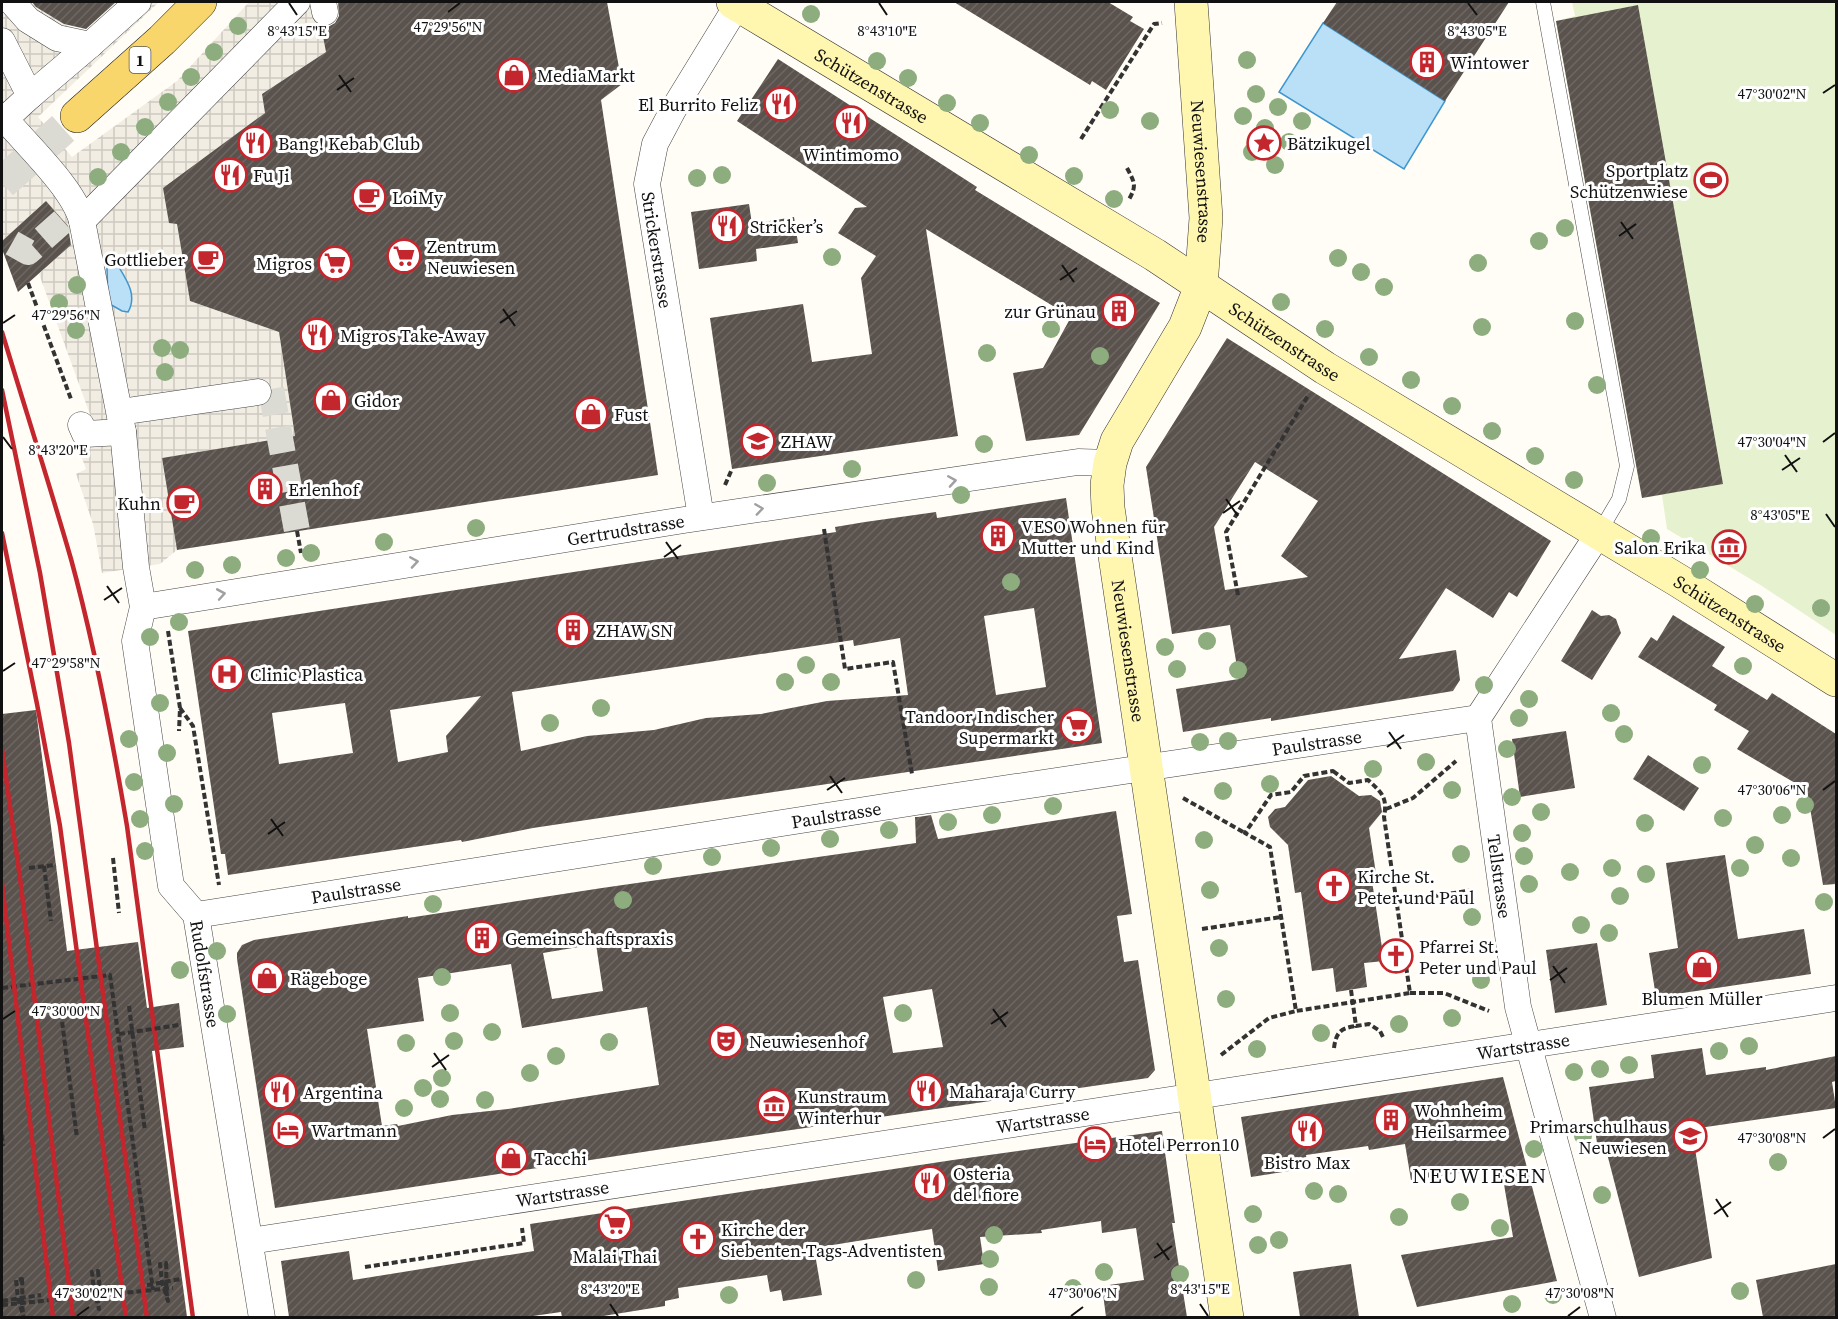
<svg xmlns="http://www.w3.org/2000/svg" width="1838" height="1319" viewBox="0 0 1838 1319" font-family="'Source Serif 4',serif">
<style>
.pitch{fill:#e6f2cf}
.plaza{fill:url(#plaza-grid)}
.water{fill:#b9e0f7;stroke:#3f96cf;stroke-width:1.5}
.building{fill:url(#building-hatch);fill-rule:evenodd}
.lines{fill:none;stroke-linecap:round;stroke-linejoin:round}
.street-tunnel{stroke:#dbdad3;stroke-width:26;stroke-dasharray:26 13;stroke-linecap:butt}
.primary-tunnel{stroke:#dbdad3;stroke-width:33;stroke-dasharray:33 16;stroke-linecap:butt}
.lane-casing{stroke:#444;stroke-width:15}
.street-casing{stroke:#444;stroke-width:27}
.secondary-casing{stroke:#333;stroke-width:34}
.primary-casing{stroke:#222;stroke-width:34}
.path{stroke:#333;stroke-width:4;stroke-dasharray:6 3;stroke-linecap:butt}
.lane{stroke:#fff;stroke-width:14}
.street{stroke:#fff;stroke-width:26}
.secondary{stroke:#fff6b0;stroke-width:33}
.primary{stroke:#f9d66b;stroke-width:33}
.rail{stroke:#c4262e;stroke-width:4.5}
.path-bridge{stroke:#333;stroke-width:4;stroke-dasharray:6 3;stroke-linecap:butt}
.tree{fill:#8dad7f}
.oneway{stroke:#a0a0a0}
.ticks{fill:none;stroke:#111;stroke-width:2}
.labels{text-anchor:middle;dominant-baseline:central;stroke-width:6;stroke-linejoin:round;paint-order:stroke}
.shield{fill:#fff;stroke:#585858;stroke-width:1.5}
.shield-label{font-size:16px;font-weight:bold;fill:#111}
.poi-label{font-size:18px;fill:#111;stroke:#fff;text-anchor:start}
.street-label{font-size:18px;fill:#111;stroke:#fff}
.quarter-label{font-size:21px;letter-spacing:1.5px;fill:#111;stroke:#fff}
.ticks-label{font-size:15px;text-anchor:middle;fill:#111;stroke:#fff;stroke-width:6;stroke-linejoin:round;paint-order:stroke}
</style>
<defs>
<pattern id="plaza-grid" width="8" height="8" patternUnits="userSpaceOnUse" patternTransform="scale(1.5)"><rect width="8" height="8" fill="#f1ede2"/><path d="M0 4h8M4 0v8" fill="none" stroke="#cecac1"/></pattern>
<pattern id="building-hatch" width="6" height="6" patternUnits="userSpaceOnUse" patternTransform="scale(1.5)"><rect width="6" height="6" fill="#5a524d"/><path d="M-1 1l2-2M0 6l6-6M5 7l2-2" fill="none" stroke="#6d6662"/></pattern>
</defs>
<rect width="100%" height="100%" fill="#fffdf5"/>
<path class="pitch" d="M 1572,2 L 1836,2 L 1836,635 L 1762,586 L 1667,529 L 1662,495 L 1642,498 L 1556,21 L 1575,16 Z"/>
<path class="plaza" d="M 2,2 L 36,2 L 49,14 L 66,25 L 83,31 L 91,31 L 122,2 L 159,2 L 38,117 L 72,157 L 177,81 L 249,2 L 338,2 L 319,16 L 326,52 L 262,94 L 265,113 L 169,222 L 177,224 L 190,301 L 279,332 L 295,436 L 162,458 L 177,550 L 160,564 L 102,573 L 93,524 L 76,474 L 86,469 L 71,429 L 92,420 L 39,274 L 78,238 L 46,201 L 2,241 Z"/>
<path class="water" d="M 1323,23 L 1445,101 L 1404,169 L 1279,92 Z
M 112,263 L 117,264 C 126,279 138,295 128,312 L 122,311 L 108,303 L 107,267 Z"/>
<path class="building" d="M 32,2 L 116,2 L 86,29 L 64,24 L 36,7 Z
M 338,2 L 607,2 L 622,84 L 601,100 L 658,475 L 177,550 L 162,458 L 295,436 L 279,332 L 190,301 L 177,224 L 169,223 L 163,188 L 265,113 L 262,94 L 326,52 L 321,26 L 328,27 L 335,23 L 339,16 Z
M 954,2 L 1108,2 L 1133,17 L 1130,21 L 1144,29 L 1106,90 L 1092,81 L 1090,85 Z
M 1337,2 L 1509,2 L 1445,101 L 1323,23 Z
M 1638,5 L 1723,484 L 1642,498 L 1556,21 Z
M 778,59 L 977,187 L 975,190 L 1160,303 L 1079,435 L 1026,441 L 1013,373 L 1043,368 L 1071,317 L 926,229 L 958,436 L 732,469 L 710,318 L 803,304 L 812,362 L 872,354 L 861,278 L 876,256 L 838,233 L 855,208 L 867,207 L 737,121 Z
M 46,201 L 68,226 L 71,245 L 18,292 L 2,249 L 2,241 Z
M 749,204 L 752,224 L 794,217 L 798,243 L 756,249 L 757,261 L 699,269 L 691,212 Z
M 1227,338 L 1551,541 L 1517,597 L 1509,592 L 1493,618 L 1446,588 L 1399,659 L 1456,650 L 1460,680 L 1453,691 L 1271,721 L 1271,718 L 1183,732 L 1176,689 L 1239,679 L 1230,625 L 1172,634 L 1146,467 ZM 1255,462 L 1318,501 L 1281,556 L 1308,577 L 1225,590 L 1214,527 Z
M 1066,498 L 1102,743 L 533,828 L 462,842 L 461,840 L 228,875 L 225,854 L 221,854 L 188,631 L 836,532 L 835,527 L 865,522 L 936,512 L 937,518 ZM 1034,608 L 1046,687 L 996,695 L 984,616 ZM 900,638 L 908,695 L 827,701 L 761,714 L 706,718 L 654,730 L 587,736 L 521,751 L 512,692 L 853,640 L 854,646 ZM 481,696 L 446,736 L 448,752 L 398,762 L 390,710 ZM 345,703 L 353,753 L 279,764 L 272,713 Z
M 1592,610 L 1601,616 L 1609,615 L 1616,619 L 1621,633 L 1592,680 L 1561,661 Z
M 1673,615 L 1725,647 L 1712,666 L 1767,700 L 1772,693 L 1836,734 L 1836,884 L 1823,885 L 1807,790 L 1737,749 L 1749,731 L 1714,710 L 1717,705 L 1638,657 L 1651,637 L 1657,641 Z
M 36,710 L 67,951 L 138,942 L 147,1008 L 179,1003 L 184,1047 L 152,1051 L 187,1317 L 2,1317 L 2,714 Z
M 1566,731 L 1575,788 L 1520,797 L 1512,739 Z
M 1648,755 L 1699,788 L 1684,811 L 1633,779 Z
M 1331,776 L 1359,796 L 1371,795 L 1380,801 L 1382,812 L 1369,828 L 1377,880 L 1372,881 L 1384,961 L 1364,963 L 1367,987 L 1336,992 L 1333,968 L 1312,971 L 1301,892 L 1295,893 L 1288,845 L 1270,827 L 1268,817 L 1275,809 L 1285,807 L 1308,780 Z
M 1116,811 L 1132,914 L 1117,916 L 1124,962 L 1138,960 L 1155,1070 L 1148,1078 L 689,1145 L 275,1208 L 237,959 L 237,953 L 242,945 L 254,940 L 408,916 L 408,918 L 602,888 L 916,843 L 915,817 L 918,817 L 931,815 L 938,839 ZM 596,944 L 603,991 L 552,999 L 543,953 ZM 511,964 L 522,1028 L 647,1007 L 659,1085 L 508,1109 L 452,1115 L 398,1126 L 397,1124 L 382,1126 L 367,1029 L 424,1021 L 418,978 ZM 932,989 L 943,1047 L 893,1053 L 883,997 Z
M 1725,855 L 1738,939 L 1804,929 L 1811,974 L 1656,997 L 1649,953 L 1678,948 L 1666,863 Z
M 1597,943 L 1607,1005 L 1555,1013 L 1546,950 Z
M 1702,1048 L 1706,1075 L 1766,1067 L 1766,1070 L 1836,1056 L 1836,1081 L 1832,1082 L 1836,1108 L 1692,1129 L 1712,1258 L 1639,1277 L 1604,1142 L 1597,1143 L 1589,1087 L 1654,1078 L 1651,1055 Z
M 1503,1077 L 1557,1281 L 1417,1307 L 1401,1255 L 1513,1237 L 1501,1167 L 1411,1180 L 1405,1144 L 1369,1150 L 1368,1146 L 1306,1155 L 1308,1168 L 1251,1177 L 1241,1117 Z
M 1162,1131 L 1175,1223 L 1172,1223 L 1187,1317 L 1106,1317 L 1102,1286 L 1144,1280 L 1136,1228 L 1102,1233 L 1101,1221 L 1041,1230 L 1042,1233 L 980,1237 L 984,1264 L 938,1271 L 932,1229 L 814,1248 L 822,1295 L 783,1301 L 781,1290 L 770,1292 L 767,1275 L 678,1288 L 679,1298 L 665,1301 L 665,1306 L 597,1317 L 562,1317 L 561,1312 L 526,1317 L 289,1317 L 281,1261 L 349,1251 L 353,1280 L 534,1251 L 530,1224 L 953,1160 Z
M 1351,1264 L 1359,1317 L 1300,1317 L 1293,1272 Z
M 1836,1264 L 1836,1317 L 1763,1317 L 1756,1280 Z"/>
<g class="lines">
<path class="street-tunnel" d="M 12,243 L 28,252 L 63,221
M 271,389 L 297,531"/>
<path class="primary-tunnel" d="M 2,183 L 77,116"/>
<g class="lane-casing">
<path id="lane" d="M 1543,2 L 1627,466 L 1619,499 L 1599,533"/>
</g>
<g class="street-casing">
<g id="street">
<path d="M 12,2 L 28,20 L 57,38 L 90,45"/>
<path d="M 323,2 L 325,12"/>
<path id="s1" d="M 2,41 L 30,96 L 5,119 C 27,145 74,189 82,221 L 123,432 L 136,567 L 143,607 L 135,641 L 171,886 L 196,915 L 262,1318"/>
<path d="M 30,96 L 90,45 L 138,2"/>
<path d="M 82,221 L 297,2"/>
<path d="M 120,412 L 258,392"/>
<path d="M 81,425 L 85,434 L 123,432"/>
<path d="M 701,517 L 647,184 L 655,144 L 673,110 L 738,4"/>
<path id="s2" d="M 1599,533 L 1478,718 L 1518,1007 L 1603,1318"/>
<path id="s3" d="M 143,607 L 684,520 L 1078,462 L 1110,463"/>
<path id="s4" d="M 196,915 L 916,802 L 1478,718"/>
<path id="s5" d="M 250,1241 L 1836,998"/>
</g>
</g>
<g class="secondary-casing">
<g id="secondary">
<path id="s6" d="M 733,2 L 1155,255 L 1325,368 L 1679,581 L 1836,680"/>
<path id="s7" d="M 1191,2 L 1206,218 L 1201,286 L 1185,327 L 1117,441 L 1110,463 L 1107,485 L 1108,508 L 1227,1318"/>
</g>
</g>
<g class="primary-casing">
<path id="primary" d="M 77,116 L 162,40 L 200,2"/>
</g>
<path class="path" d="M 1081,139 L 1154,24 L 1162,23
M 1127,168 C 1135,183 1137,186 1128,201
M 28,283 L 71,399
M 725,485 L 732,469
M 824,529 L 845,669 L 893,662 L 912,774
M 297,531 L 301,553
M 1238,595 L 1226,532 L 1309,394
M 168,631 L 180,708 L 179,731
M 180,708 L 193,726 L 219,885
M 1333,771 L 1349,783 L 1368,780 C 1381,792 1388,797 1384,817 L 1410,993 L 1296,1011 L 1270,847 L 1245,833 L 1271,795 L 1291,792 L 1304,776 Z
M 1183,798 L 1245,833
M 1386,809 L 1413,798 L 1456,761
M 113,858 L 119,913
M 44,866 L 51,921
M 29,868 L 56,865
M 1397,902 L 1473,890
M 1202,929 L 1281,917
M 2,988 L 110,975 L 153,1290
M 1351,990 L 1356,1026 L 1369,1024 L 1380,1031 L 1384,1039
M 1410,993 L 1444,993 L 1489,1011
M 129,1006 L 145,1131
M 61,1013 L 77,1138
M 1334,1048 C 1336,1032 1341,1028 1356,1026
M 1221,1055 L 1269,1018 L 1296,1011
M 2,1135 L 3,1146
M 166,1263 C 167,1276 165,1288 168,1301 L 162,1282 L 160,1264 Z
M 365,1267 L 524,1243 L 522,1228
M 98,1271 L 100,1290 L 97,1297 L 99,1309 L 94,1290 L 92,1272 Z
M 22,1279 C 23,1293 21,1305 24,1318 L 18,1299 L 16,1280 Z
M 147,1285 L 181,1279
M 78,1292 L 111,1286
M 2,1301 L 41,1295
M 2,1305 L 173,1288"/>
<use href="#lane" class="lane"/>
<use href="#street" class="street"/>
<use href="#secondary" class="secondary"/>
<use href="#primary" class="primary"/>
<path class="rail" d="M 2,332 C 25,408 49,483 71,559 C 95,647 112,737 127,826 L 193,1318
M 2,390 L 40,573 L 69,743 L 147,1318
M 2,533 L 37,704 L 60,826 L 126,1318
M 2,749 L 20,878 L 73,1318
M 2,883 L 53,1318"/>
<path class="path-bridge" d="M 119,1034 L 179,1025"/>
</g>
<g class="tree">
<circle cx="811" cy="14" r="9"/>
<circle cx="238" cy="26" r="9"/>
<circle cx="214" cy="52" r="9"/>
<circle cx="1247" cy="60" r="9"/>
<circle cx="877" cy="61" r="9"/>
<circle cx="191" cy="77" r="9"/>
<circle cx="908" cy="78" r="9"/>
<circle cx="1256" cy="94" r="9"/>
<circle cx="168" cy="102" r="9"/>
<circle cx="947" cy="103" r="9"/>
<circle cx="1278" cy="107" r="9"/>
<circle cx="1110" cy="110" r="9"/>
<circle cx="1243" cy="116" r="9"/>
<circle cx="1150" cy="121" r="9"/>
<circle cx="1302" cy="121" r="9"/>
<circle cx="980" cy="123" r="9"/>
<circle cx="145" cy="127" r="9"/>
<circle cx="1265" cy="128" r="9"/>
<circle cx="1289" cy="142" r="9"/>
<circle cx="121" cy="152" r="9"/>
<circle cx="1252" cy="152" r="9"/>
<circle cx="1029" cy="155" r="9"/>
<circle cx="1275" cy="165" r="9"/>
<circle cx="722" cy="175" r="9"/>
<circle cx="1074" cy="176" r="9"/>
<circle cx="98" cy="177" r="9"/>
<circle cx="697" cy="178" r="9"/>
<circle cx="1114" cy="199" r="9"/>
<circle cx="1565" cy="228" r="9"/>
<circle cx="1539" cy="241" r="9"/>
<circle cx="832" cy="257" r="9"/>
<circle cx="1338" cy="258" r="9"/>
<circle cx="1478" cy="263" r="9"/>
<circle cx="1361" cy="272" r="9"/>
<circle cx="77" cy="285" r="9"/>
<circle cx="1384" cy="287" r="9"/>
<circle cx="1281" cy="302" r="9"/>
<circle cx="59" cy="303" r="9"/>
<circle cx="1575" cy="321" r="9"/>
<circle cx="1482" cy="327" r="9"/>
<circle cx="1051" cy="329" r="9"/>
<circle cx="1325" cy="329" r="9"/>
<circle cx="76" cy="330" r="9"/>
<circle cx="162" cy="348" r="9"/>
<circle cx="180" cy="350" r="9"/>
<circle cx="987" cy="353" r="9"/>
<circle cx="1100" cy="356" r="9"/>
<circle cx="1369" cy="357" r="9"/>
<circle cx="165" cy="372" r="9"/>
<circle cx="1411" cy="380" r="9"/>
<circle cx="1597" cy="385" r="9"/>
<circle cx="1452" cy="406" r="9"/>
<circle cx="1492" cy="431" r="9"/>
<circle cx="984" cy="444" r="9"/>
<circle cx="1535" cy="456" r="9"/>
<circle cx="852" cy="469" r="9"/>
<circle cx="1574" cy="480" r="9"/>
<circle cx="767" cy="483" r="9"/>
<circle cx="961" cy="495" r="9"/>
<circle cx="476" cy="528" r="9"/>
<circle cx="1651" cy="538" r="9"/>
<circle cx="384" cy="542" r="9"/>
<circle cx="311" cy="553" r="9"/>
<circle cx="286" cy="558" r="9"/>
<circle cx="232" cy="565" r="9"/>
<circle cx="195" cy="570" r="9"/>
<circle cx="1700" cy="570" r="9"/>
<circle cx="1011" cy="582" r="9"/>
<circle cx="1755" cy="604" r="9"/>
<circle cx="1821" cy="608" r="9"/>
<circle cx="179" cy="622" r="9"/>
<circle cx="150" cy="637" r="9"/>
<circle cx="1207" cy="641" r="9"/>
<circle cx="1165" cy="647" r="9"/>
<circle cx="806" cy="665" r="9"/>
<circle cx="1743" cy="666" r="9"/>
<circle cx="1177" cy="669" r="9"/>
<circle cx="1238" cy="670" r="9"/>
<circle cx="785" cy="682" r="9"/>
<circle cx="831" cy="682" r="9"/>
<circle cx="1484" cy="685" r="9"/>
<circle cx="1529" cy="699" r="9"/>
<circle cx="160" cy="703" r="9"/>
<circle cx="601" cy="708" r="9"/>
<circle cx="1611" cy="713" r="9"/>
<circle cx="1519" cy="718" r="9"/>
<circle cx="550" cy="723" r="9"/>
<circle cx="1624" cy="734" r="9"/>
<circle cx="129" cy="739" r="9"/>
<circle cx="1228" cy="741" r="9"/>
<circle cx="1200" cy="742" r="9"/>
<circle cx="1507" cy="749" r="9"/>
<circle cx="167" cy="753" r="9"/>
<circle cx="1426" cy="762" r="9"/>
<circle cx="1702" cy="765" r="9"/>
<circle cx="1373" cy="769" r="9"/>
<circle cx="134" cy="782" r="9"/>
<circle cx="1270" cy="784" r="9"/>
<circle cx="1452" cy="790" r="9"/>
<circle cx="1223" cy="791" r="9"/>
<circle cx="1512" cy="797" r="9"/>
<circle cx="174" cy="804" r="9"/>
<circle cx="1805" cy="805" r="9"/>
<circle cx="1053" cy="806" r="9"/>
<circle cx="1541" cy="812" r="9"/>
<circle cx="992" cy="815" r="9"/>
<circle cx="1782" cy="815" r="9"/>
<circle cx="1723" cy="818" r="9"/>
<circle cx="140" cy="819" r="9"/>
<circle cx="948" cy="822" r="9"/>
<circle cx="1645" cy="823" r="9"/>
<circle cx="889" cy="830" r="9"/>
<circle cx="1522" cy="833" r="9"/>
<circle cx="830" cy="839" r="9"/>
<circle cx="1204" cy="840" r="9"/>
<circle cx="1755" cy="845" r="9"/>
<circle cx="771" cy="848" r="9"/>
<circle cx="145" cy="851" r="9"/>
<circle cx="1461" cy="854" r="9"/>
<circle cx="1524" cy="856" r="9"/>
<circle cx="712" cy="857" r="9"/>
<circle cx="1791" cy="858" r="9"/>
<circle cx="653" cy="866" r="9"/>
<circle cx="1612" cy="868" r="9"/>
<circle cx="1740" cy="868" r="9"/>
<circle cx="1570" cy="872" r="9"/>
<circle cx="1646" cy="874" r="9"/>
<circle cx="1529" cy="884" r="9"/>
<circle cx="1210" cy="890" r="9"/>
<circle cx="1620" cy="896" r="9"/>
<circle cx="623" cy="900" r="9"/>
<circle cx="1824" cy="902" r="9"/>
<circle cx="433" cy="904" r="9"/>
<circle cx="1472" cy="917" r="9"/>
<circle cx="1581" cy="925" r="9"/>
<circle cx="1609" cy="933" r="9"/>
<circle cx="1219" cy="948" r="9"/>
<circle cx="217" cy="951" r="9"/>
<circle cx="180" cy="970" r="9"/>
<circle cx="442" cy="977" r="9"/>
<circle cx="1481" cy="980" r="9"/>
<circle cx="1226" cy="999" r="9"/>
<circle cx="450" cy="1013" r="9"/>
<circle cx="903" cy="1013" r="9"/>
<circle cx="227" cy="1014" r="9"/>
<circle cx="1452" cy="1018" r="9"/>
<circle cx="1399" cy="1024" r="9"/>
<circle cx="492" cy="1032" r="9"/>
<circle cx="1321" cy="1033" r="9"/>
<circle cx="454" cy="1041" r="9"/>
<circle cx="609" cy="1042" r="9"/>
<circle cx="406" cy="1043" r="9"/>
<circle cx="1749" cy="1046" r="9"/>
<circle cx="1257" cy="1049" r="9"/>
<circle cx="1719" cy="1051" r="9"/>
<circle cx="556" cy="1056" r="9"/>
<circle cx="1629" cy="1065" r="9"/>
<circle cx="1600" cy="1069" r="9"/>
<circle cx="1574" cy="1072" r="9"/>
<circle cx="530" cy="1073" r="9"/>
<circle cx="442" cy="1078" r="9"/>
<circle cx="423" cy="1088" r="9"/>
<circle cx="440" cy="1099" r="9"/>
<circle cx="485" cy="1100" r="9"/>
<circle cx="404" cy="1108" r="9"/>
<circle cx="1583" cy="1136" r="9"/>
<circle cx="1534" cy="1149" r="9"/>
<circle cx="1778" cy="1162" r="9"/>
<circle cx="1314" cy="1191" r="9"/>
<circle cx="1338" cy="1194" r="9"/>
<circle cx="1602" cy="1195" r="9"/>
<circle cx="1460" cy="1202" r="9"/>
<circle cx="1253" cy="1214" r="9"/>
<circle cx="1399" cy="1217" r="9"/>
<circle cx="1500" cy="1228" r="9"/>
<circle cx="994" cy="1235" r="9"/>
<circle cx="1279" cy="1240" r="9"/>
<circle cx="1258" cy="1245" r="9"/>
<circle cx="990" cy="1259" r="9"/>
<circle cx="1104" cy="1272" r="9"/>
<circle cx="1180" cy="1274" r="9"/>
<circle cx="916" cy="1280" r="9"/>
<circle cx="989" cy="1287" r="9"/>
<circle cx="1073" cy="1288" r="9"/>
<circle cx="1740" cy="1291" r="9"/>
<circle cx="729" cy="1295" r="9"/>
<circle cx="1553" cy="1295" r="9"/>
<circle cx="1512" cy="1304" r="9"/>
</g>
<defs><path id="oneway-chevron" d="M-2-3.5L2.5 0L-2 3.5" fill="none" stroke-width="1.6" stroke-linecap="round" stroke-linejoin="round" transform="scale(1.5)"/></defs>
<g class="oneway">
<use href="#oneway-chevron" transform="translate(952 481) rotate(-9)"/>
<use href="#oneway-chevron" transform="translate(759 509) rotate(-8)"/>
<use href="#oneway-chevron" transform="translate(414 562) rotate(-9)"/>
<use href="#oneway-chevron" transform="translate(221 594) rotate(-10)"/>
</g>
<path class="ticks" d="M 289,3 L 297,15M 879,3 L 887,15M 1468,3 L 1477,15M 448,12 L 460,3M 339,75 L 351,92M 337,90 L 354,78M 1823,93 L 1835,85M 1621,222 L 1633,239M 1619,236 L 1636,224M 1062,265 L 1074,282M 1060,280 L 1077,268M 503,309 L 515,326M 3,323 L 15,315M 500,323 L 517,311M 3,437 L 12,449M 1823,442 L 1835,433M 1785,455 L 1797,472M 1782,470 L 1800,458M 1226,499 L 1238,516M 1223,513 L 1240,501M 1826,514 L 1835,527M 666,542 L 678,559M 664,557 L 681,545M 107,586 L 119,603M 104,600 L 122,588M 3,671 L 15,663M 1389,732 L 1401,749M 1387,747 L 1404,735M 830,776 L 842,793M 827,790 L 845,778M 1823,790 L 1835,781M 271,819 L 283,836M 268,834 L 285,822M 1553,966 L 1565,983M 1550,980 L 1567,968M 993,1009 L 1006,1027M 3,1019 L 15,1011M 991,1024 L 1008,1012M 434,1053 L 446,1070M 432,1067 L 449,1055M 1823,1138 L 1835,1129M 1716,1199 L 1728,1217M 1714,1214 L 1731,1202M 1157,1243 L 1169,1260M 1154,1258 L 1172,1246M 610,1304 L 618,1316M 1200,1304 L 1208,1316M 77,1316 L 89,1307M 1071,1316 L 1083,1307M 1568,1316 L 1580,1307"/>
<defs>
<g id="building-ring" transform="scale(1.725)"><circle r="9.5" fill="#fff" stroke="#c4262e" stroke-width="1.5"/><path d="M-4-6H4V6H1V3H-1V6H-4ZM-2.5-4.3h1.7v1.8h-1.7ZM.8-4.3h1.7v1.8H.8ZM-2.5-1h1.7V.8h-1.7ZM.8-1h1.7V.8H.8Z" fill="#c4262e"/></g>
<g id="shop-ring" transform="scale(1.725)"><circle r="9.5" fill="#fff" stroke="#c4262e" stroke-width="1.5"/><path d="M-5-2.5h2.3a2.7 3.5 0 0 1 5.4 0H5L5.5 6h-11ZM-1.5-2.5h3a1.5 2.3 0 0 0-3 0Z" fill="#c4262e"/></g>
<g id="restaurant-ring" transform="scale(1.725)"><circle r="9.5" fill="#fff" stroke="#c4262e" stroke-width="1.5"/><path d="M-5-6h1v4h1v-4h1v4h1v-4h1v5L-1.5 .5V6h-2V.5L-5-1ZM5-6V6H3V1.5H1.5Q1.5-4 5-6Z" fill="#c4262e"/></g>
<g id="sight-ring" transform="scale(1.725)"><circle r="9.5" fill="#fff" stroke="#c4262e" stroke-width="1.5"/><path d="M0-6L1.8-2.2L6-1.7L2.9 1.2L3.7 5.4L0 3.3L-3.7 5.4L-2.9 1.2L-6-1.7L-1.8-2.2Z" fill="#c4262e"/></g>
<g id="stadium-ring" transform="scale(1.725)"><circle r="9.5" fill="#fff" stroke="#c4262e" stroke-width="1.5"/><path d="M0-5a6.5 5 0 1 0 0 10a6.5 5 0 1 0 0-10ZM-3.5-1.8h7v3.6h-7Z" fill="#c4262e"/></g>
<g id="cafe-ring" transform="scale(1.725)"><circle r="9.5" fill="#fff" stroke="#c4262e" stroke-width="1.5"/><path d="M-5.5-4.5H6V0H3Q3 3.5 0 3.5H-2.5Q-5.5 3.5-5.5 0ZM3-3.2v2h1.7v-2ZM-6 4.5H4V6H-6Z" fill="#c4262e"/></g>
<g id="supermarket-ring" transform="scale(1.725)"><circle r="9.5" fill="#fff" stroke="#c4262e" stroke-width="1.5"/><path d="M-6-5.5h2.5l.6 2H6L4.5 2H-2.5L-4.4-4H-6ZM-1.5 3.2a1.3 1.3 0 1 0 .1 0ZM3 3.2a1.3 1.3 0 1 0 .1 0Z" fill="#c4262e"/></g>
<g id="university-ring" transform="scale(1.725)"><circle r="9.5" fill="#fff" stroke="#c4262e" stroke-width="1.5"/><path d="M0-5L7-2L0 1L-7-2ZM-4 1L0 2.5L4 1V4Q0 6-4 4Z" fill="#c4262e"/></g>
<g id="museum-ring" transform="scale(1.725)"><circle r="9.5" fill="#fff" stroke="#c4262e" stroke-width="1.5"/><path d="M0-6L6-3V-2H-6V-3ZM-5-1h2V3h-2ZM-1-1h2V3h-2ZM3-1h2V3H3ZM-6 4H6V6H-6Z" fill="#c4262e"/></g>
<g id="hospital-ring" transform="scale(1.725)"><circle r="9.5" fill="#fff" stroke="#c4262e" stroke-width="1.5"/><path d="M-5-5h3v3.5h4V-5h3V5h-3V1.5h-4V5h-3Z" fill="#c4262e"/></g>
<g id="church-ring" transform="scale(1.725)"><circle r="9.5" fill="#fff" stroke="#c4262e" stroke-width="1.5"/><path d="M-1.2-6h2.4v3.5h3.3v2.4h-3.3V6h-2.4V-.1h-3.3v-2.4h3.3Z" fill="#c4262e"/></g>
<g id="theatre-ring" transform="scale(1.725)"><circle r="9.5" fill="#fff" stroke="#c4262e" stroke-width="1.5"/><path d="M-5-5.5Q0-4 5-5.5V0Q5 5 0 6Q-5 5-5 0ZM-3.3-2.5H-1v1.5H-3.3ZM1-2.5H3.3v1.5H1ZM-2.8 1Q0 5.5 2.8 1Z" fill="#c4262e"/></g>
<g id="hotel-ring" transform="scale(1.725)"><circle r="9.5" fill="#fff" stroke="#c4262e" stroke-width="1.5"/><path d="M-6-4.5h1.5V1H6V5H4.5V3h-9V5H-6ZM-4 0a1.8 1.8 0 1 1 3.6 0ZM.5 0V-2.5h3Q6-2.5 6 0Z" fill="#c4262e"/></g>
<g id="school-ring" transform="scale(1.725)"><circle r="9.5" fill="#fff" stroke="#c4262e" stroke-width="1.5"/><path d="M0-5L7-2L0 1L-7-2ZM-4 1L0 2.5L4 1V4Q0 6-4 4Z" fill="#c4262e"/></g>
</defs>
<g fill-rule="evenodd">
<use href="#building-ring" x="1427" y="62"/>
<use href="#shop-ring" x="514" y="75"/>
<use href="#restaurant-ring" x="781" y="104"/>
<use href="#restaurant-ring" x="851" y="123"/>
<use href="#restaurant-ring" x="255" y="143"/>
<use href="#sight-ring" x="1264" y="143"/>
<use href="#restaurant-ring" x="230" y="175"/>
<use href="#stadium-ring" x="1711" y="180"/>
<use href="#cafe-ring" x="369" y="197"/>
<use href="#restaurant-ring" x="727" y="226"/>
<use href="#supermarket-ring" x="404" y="256"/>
<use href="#cafe-ring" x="208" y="259"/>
<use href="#supermarket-ring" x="335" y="263"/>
<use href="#building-ring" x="1119" y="311"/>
<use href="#restaurant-ring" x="317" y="335"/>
<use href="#shop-ring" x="331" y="400"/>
<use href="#shop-ring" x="591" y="414"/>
<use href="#university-ring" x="758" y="441"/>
<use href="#building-ring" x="265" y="489"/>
<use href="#cafe-ring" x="184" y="503"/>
<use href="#building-ring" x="998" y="536"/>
<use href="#museum-ring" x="1729" y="547"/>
<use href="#building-ring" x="573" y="630"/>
<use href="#hospital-ring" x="227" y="674"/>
<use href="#supermarket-ring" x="1077" y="726"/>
<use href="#church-ring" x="1334" y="886"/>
<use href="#building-ring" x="482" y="938"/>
<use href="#church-ring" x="1396" y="956"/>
<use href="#shop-ring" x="1702" y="967"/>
<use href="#shop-ring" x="267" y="978"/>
<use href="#theatre-ring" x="726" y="1041"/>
<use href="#restaurant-ring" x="926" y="1091"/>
<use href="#restaurant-ring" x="280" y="1092"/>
<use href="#museum-ring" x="774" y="1106"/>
<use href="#building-ring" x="1391" y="1120"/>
<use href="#hotel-ring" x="288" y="1130"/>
<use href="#restaurant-ring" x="1307" y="1131"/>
<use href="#school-ring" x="1690" y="1136"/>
<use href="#hotel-ring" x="1095" y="1144"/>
<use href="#shop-ring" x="511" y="1158"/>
<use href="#restaurant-ring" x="930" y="1183"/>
<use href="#supermarket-ring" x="615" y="1224"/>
<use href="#church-ring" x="698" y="1239"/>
</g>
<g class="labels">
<rect class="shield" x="129.5" y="47" width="21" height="26" rx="4.5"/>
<g class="shield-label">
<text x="140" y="60">1</text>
</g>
<g class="poi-label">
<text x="1450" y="62">Wintower</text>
<text x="537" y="75">MediaMarkt</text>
<text x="758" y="104" text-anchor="end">El Burrito Feliz</text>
<text x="278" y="143">Bang! Kebab Club</text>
<text x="1287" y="143">Bätzikugel</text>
<text x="851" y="154" text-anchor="middle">Wintimomo</text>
<text x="1688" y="170" text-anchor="end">Sportplatz<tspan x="1688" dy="21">Schützenwiese</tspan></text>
<text x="253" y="175">Fu Ji</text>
<text x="392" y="197">LoiMy</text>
<text x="750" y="226">Stricker’s</text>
<text x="427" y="246">Zentrum<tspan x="427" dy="21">Neuwiesen</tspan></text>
<text x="185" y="259" text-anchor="end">Gottlieber</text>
<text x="312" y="263" text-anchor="end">Migros</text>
<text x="1096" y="311" text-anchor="end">zur Grünau</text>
<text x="340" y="335">Migros Take-Away</text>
<text x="354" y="400">Gidor</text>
<text x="614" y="414">Fust</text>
<text x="781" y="441">ZHAW</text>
<text x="288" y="489">Erlenhof</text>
<text x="161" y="503" text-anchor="end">Kuhn</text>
<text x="1021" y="526">VESO Wohnen für<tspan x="1021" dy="21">Mutter und Kind</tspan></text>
<text x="1706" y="547" text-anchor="end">Salon Erika</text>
<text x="596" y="630">ZHAW SN</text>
<text x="250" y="674">Clinic Plastica</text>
<text x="1054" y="716" text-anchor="end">Tandoor Indischer<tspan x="1054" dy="21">Supermarkt</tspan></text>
<text x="1357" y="876">Kirche St.<tspan x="1357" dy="21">Peter und Paul</tspan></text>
<text x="505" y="938">Gemeinschaftspraxis</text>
<text x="1419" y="946">Pfarrei St.<tspan x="1419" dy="21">Peter und Paul</tspan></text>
<text x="290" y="978">Rägeboge</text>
<text x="1702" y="998" text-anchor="middle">Blumen Müller</text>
<text x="749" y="1041">Neuwiesenhof</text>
<text x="949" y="1091">Maharaja Curry</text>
<text x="303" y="1092">Argentina</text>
<text x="797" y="1096">Kunstraum<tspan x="797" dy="21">Winterhur</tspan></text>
<text x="1414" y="1110">Wohnheim<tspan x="1414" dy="21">Heilsarmee</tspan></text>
<text x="1667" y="1126" text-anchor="end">Primarschulhaus<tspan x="1667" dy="21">Neuwiesen</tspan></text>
<text x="311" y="1130">Wartmann</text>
<text x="1118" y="1144">Hotel Perron10</text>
<text x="534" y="1158">Tacchi</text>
<text x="1307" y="1162" text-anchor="middle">Bistro Max</text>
<text x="953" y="1173">Osteria<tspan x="953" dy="21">del fiore</tspan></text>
<text x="721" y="1229">Kirche der<tspan x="721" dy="21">Siebenten-Tags-Adventisten</tspan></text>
<text x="615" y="1256" text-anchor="middle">Malai Thai</text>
</g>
<g class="street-label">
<text stroke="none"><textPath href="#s6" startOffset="162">Schützenstrasse</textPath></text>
<text stroke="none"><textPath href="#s7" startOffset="170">Neuwiesenstrasse</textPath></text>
<text transform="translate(657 250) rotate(81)">Strickerstrasse</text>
<text stroke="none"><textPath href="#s6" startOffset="648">Schützenstrasse</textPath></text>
<text stroke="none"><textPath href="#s3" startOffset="489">Gertrudstrasse</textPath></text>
<text stroke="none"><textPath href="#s6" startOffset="1170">Schützenstrasse</textPath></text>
<text stroke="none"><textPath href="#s7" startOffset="674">Neuwiesenstrasse</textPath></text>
<text stroke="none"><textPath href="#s4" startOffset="1134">Paulstrasse</textPath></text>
<text stroke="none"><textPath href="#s4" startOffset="648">Paulstrasse</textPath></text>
<text stroke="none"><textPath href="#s2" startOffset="381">Tellstrasse</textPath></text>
<text stroke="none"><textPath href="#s4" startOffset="162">Paulstrasse</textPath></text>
<text stroke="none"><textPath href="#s1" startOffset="996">Rudolfstrasse</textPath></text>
<text stroke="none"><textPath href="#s5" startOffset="1288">Wartstrasse</textPath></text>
<text stroke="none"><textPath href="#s5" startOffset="802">Wartstrasse</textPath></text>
<text stroke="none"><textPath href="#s5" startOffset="316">Wartstrasse</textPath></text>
</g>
<g class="quarter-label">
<text x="1480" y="1175">NEUWIESEN</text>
</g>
</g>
<g class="ticks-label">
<text x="448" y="32">47°29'56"N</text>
<text x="297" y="36">8°43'15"E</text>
<text x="887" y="36">8°43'10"E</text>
<text x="1477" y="36">8°43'05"E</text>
<text x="1772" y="99">47°30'02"N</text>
<text x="66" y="320">47°29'56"N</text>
<text x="1772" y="447">47°30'04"N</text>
<text x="58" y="455">8°43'20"E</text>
<text x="1780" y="520">8°43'05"E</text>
<text x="66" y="668">47°29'58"N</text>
<text x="1772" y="795">47°30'06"N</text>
<text x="66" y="1016">47°30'00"N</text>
<text x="1772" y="1143">47°30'08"N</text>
<text x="610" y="1294">8°43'20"E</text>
<text x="1200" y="1294">8°43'15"E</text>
<text x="89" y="1298">47°30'02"N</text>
<text x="1083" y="1298">47°30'06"N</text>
<text x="1580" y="1298">47°30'08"N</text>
</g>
<rect width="1838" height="1319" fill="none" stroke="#111111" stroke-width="6"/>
</svg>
